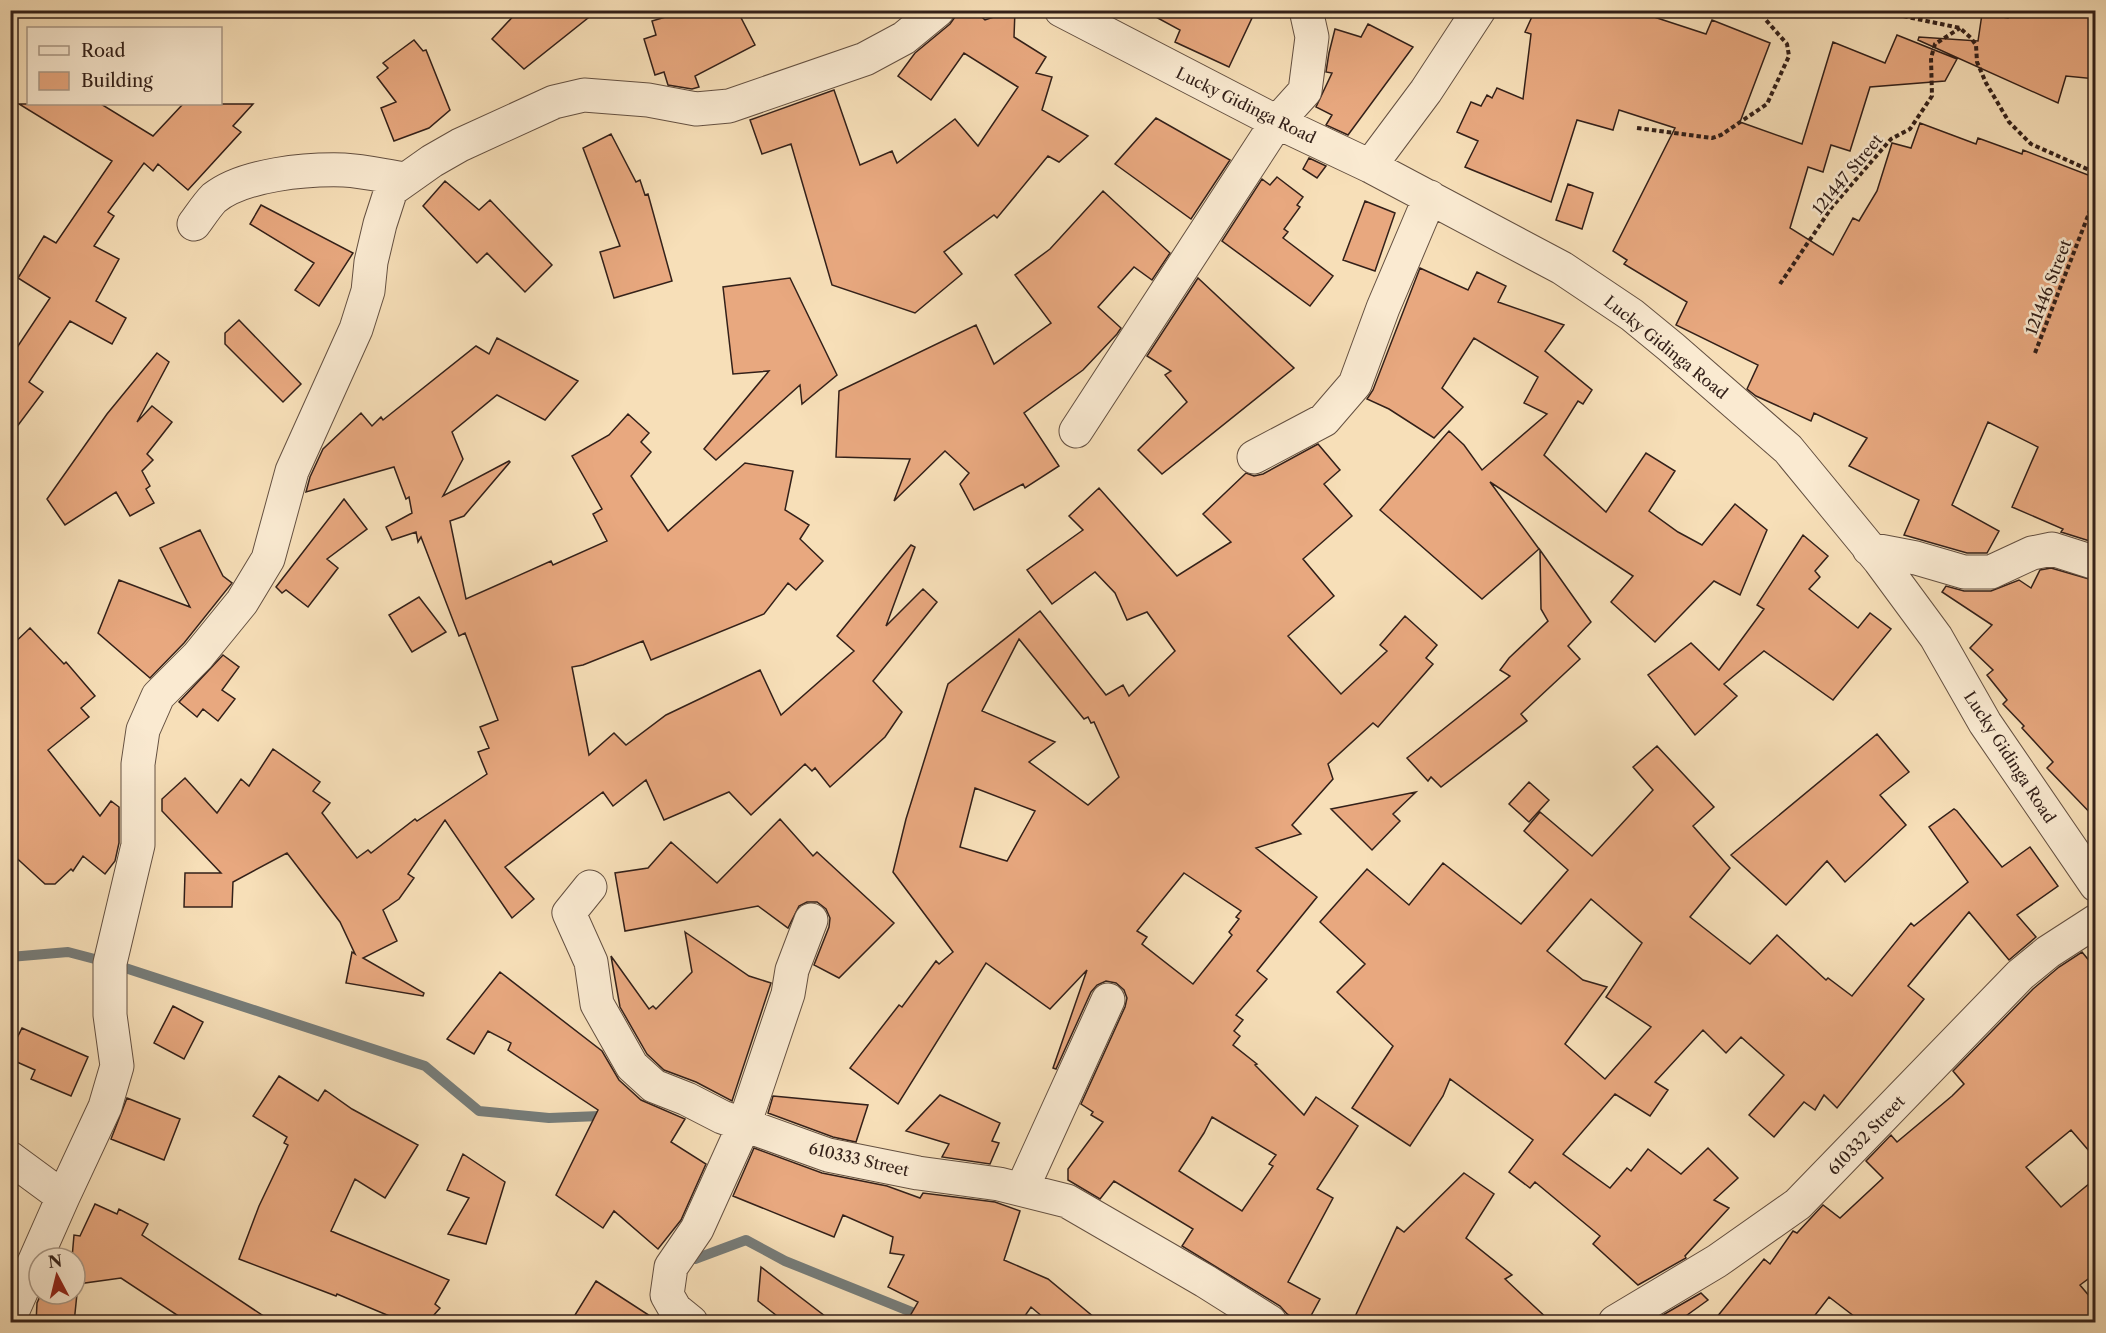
<svg xmlns="http://www.w3.org/2000/svg" width="2106" height="1333" viewBox="0 0 2106 1333" font-family="'Libre Caslon Text',serif">
<style>
.lines{fill:none;stroke-linecap:round;stroke-linejoin:round}
.stream{stroke:#767c79;stroke-width:10}
.building{fill:#e8a87f;stroke:#332019;stroke-width:1.5;fill-rule:evenodd}
.minor-casing{stroke:#645041;stroke-width:35}
.path{stroke:#332019;stroke-width:4;stroke-dasharray:4.5 3;stroke-linecap:butt}
.minor{stroke:#faead1;stroke-width:33}
.labels{text-anchor:middle;dominant-baseline:central;stroke-width:5;stroke-linejoin:round;paint-order:stroke}
.street-label{font-size:16px;fill:#332019;stroke:#faead1}
</style>
<rect width="100%" height="100%" fill="#f7dfb8"/>
<filter id="stains"><feTurbulence type="fractalNoise" baseFrequency=".00333" numOctaves="4"/><feColorMatrix values="0 0 0 0 .2 0 0 0 0 .09 0 0 0 0 .02 0 0 0 .5 -.17"/></filter>
<radialGradient id="worn" r=".72"><stop offset=".6" stop-color="#630" stop-opacity="0"/><stop offset="1" stop-color="#630" stop-opacity=".3"/></radialGradient>
<g class="lines">
<path class="stream" d="M 10,957 L 68,952 L 110,963 L 425,1066 L 479,1111 L 549,1118 L 600,1116 L 606,1121
M 695,1259 L 746,1240 L 785,1261 L 924,1317"/>
</g>
<path class="building" d="M 519,10 L 598,10 L 524,69 L 492,39 Z
M 689,10 L 737,10 L 755,45 L 695,76 L 699,87 L 692,89 L 668,85 L 664,72 L 655,75 L 644,39 L 656,35 L 652,21 Z
M 956,10 L 974,10 L 985,20 L 1015,10 L 1014,37 L 1046,57 L 1036,73 L 1052,77 L 1042,110 L 1088,136 L 1059,162 L 1048,156 L 997,218 L 994,215 L 944,252 L 962,274 L 915,313 L 832,285 L 791,144 L 762,154 L 750,120 L 834,90 L 860,165 L 892,151 L 897,163 L 955,119 L 978,146 L 1018,87 L 964,53 L 931,100 L 898,76 L 915,53 L 950,24 L 955,17 Z
M 1143,10 L 1236,10 L 1252,18 L 1229,67 L 1175,42 L 1180,30 Z
M 1535,10 L 1653,10 L 1651,16 L 1706,34 L 1712,20 L 1770,43 L 1740,122 L 1802,144 L 1833,42 L 1885,63 L 1897,35 L 1957,59 L 1945,81 L 1870,87 L 1850,151 L 1831,145 L 1823,172 L 1808,167 L 1790,228 L 1833,255 L 1853,218 L 1859,221 L 1877,191 L 1892,143 L 1911,148 L 1920,123 L 1976,144 L 1978,138 L 2022,154 L 2023,150 L 2096,178 L 2096,543 L 2061,532 L 2063,529 L 2012,507 L 2038,447 L 1988,422 L 1952,505 L 1999,531 L 1987,553 L 1967,553 L 1904,535 L 1919,500 L 1849,466 L 1867,438 L 1814,413 L 1811,421 L 1756,396 L 1747,389 L 1758,365 L 1676,325 L 1687,302 L 1624,264 L 1627,260 L 1613,251 L 1675,128 L 1619,110 L 1613,130 L 1577,120 L 1551,202 L 1465,167 L 1478,141 L 1457,132 L 1471,102 L 1481,106 L 1487,95 L 1492,98 L 1497,88 L 1523,99 L 1531,34 L 1525,32 Z
M 2049,10 L 2096,10 L 2096,79 L 2066,76 L 2058,103 L 1918,40 L 1919,37 L 1978,41 L 1982,14 L 2008,18 L 2009,11 L 2049,17 Z
M 1368,24 L 1413,47 L 1348,135 L 1326,125 L 1332,115 L 1316,107 L 1332,73 L 1326,72 L 1329,53 L 1335,29 L 1361,37 Z
M 414,40 L 423,51 L 426,50 L 450,110 L 429,128 L 394,141 L 381,108 L 396,102 L 377,77 L 388,68 L 383,63 Z
M 19,104 L 101,104 L 153,136 L 183,104 L 253,104 L 233,126 L 241,132 L 188,190 L 158,164 L 153,171 L 144,163 L 108,212 L 114,216 L 94,246 L 119,259 L 96,301 L 126,318 L 112,344 L 70,321 L 29,382 L 43,392 L 10,436 L 10,358 L 50,298 L 18,278 L 44,236 L 56,243 L 112,161 Z
M 1156,118 L 1230,160 L 1191,219 L 1115,164 Z
M 611,134 L 636,182 L 640,180 L 645,195 L 648,194 L 672,281 L 614,298 L 600,252 L 620,246 L 583,148 Z
M 1309,158 L 1326,166 L 1317,178 L 1303,169 Z
M 1277,177 L 1303,197 L 1297,205 L 1300,207 L 1284,229 L 1288,232 L 1283,238 L 1333,276 L 1310,306 L 1222,241 L 1262,179 L 1270,185 Z
M 445,181 L 479,210 L 490,200 L 552,265 L 525,292 L 487,253 L 477,263 L 423,206 Z
M 1568,184 L 1593,193 L 1582,229 L 1556,220 Z
M 1103,191 L 1170,253 L 1152,280 L 1134,267 L 1098,307 L 1121,328 L 1117,334 L 1083,370 L 1024,413 L 1059,466 L 1025,488 L 1023,484 L 974,510 L 960,484 L 969,473 L 945,451 L 894,501 L 910,459 L 836,457 L 839,391 L 976,325 L 994,364 L 1051,323 L 1015,275 L 1050,249 Z
M 1365,201 L 1395,213 L 1375,271 L 1343,260 Z
M 261,205 L 353,253 L 319,306 L 295,290 L 314,263 L 250,224 Z
M 1420,268 L 1468,290 L 1477,272 L 1506,286 L 1498,302 L 1564,325 L 1545,351 L 1592,390 L 1583,404 L 1578,401 L 1544,455 L 1606,512 L 1646,453 L 1675,471 L 1649,511 L 1678,532 L 1702,545 L 1735,504 L 1767,530 L 1740,595 L 1714,581 L 1655,642 L 1611,602 L 1633,576 L 1490,482 L 1539,549 L 1482,599 L 1380,510 L 1449,431 L 1464,445 L 1482,470 L 1547,414 L 1524,403 L 1538,377 L 1474,338 L 1442,388 L 1463,407 L 1434,438 L 1389,409 L 1367,399 L 1373,390 Z
M 790,278 L 837,375 L 802,404 L 800,385 L 716,460 L 704,449 L 769,371 L 733,374 L 723,287 Z
M 1198,278 L 1294,368 L 1162,474 L 1138,450 L 1187,402 L 1165,375 L 1171,371 L 1147,356 Z
M 239,320 L 301,384 L 283,402 L 225,344 L 225,333 Z
M 497,338 L 578,381 L 545,420 L 497,395 L 452,432 L 463,459 L 443,496 L 509,461 L 510,462 L 464,516 L 450,521 L 466,599 L 551,561 L 553,565 L 607,541 L 593,514 L 602,509 L 572,456 L 609,435 L 628,414 L 649,433 L 641,442 L 651,452 L 631,476 L 668,531 L 745,463 L 793,471 L 785,510 L 809,525 L 800,539 L 823,561 L 796,590 L 788,583 L 764,614 L 651,660 L 643,641 L 583,665 L 572,667 L 589,755 L 614,733 L 626,745 L 666,715 L 760,670 L 781,715 L 854,651 L 837,636 L 911,545 L 915,547 L 886,626 L 923,589 L 937,602 L 873,681 L 902,712 L 885,737 L 830,787 L 815,768 L 812,771 L 805,764 L 751,815 L 729,792 L 664,820 L 646,780 L 613,806 L 603,792 L 505,867 L 534,899 L 512,918 L 445,820 L 408,874 L 414,878 L 399,899 L 383,910 L 397,941 L 363,958 L 424,993 L 423,996 L 346,983 L 352,952 L 355,954 L 340,922 L 287,853 L 233,882 L 232,907 L 184,907 L 185,873 L 221,873 L 162,811 L 162,799 L 185,778 L 217,813 L 241,779 L 249,786 L 273,749 L 320,782 L 313,791 L 330,803 L 322,813 L 357,858 L 368,850 L 371,853 L 415,819 L 417,821 L 487,774 L 478,752 L 489,748 L 480,727 L 498,720 L 465,633 L 459,636 L 421,537 L 418,542 L 416,532 L 392,540 L 386,527 L 412,513 L 409,497 L 406,499 L 394,467 L 306,492 L 310,477 L 323,449 L 361,413 L 372,426 L 381,417 L 383,420 L 476,346 L 489,354 Z
M 157,353 L 169,362 L 137,422 L 152,406 L 172,422 L 147,454 L 153,460 L 142,471 L 150,486 L 146,489 L 154,503 L 130,516 L 116,492 L 65,525 L 47,499 L 107,414 Z
M 1318,444 L 1340,470 L 1324,484 L 1352,516 L 1303,559 L 1334,596 L 1288,636 L 1341,694 L 1387,651 L 1380,645 L 1405,616 L 1437,645 L 1426,658 L 1433,664 L 1378,727 L 1373,723 L 1328,764 L 1333,779 L 1292,825 L 1301,834 L 1256,848 L 1317,897 L 1257,971 L 1267,979 L 1236,1015 L 1243,1020 L 1234,1031 L 1240,1036 L 1233,1045 L 1257,1064 L 1255,1065 L 1304,1115 L 1316,1097 L 1358,1126 L 1317,1189 L 1333,1198 L 1288,1282 L 1320,1299 L 1307,1323 L 1302,1323 L 1287,1314 L 1280,1306 L 1182,1246 L 1193,1229 L 1114,1181 L 1100,1199 L 1068,1180 L 1068,1169 L 1103,1122 L 1091,1115 L 1093,1112 L 1081,1104 L 1125,1007 L 1127,998 L 1124,990 L 1116,983 L 1106,981 L 1097,985 L 1091,992 L 1056,1069 L 1053,1068 L 1087,970 L 1050,1009 L 986,963 L 898,1104 L 850,1068 L 899,1005 L 902,1007 L 936,961 L 939,964 L 953,952 L 893,872 L 906,819 L 948,684 L 1040,611 L 1106,695 L 1123,685 L 1129,696 L 1175,651 L 1147,612 L 1127,620 L 1115,593 L 1095,572 L 1052,604 L 1027,570 L 1083,530 L 1069,516 L 1099,488 L 1177,576 L 1231,542 L 1203,514 L 1246,473 L 1254,476 L 1263,474 ZM 1019,639 L 1084,719 L 1088,717 L 1091,723 L 1094,722 L 1119,777 L 1088,805 L 1029,762 L 1055,742 L 982,711 ZM 975,788 L 1035,811 L 1007,861 L 960,847 ZM 1184,873 L 1241,911 L 1236,917 L 1239,919 L 1229,932 L 1232,935 L 1193,984 L 1142,944 L 1147,937 L 1137,931 ZM 1212,1117 L 1276,1155 L 1269,1164 L 1273,1166 L 1242,1211 L 1179,1171 L 1204,1133 Z
M 344,499 L 367,529 L 327,559 L 338,568 L 308,607 L 286,590 L 282,593 L 276,587 Z
M 200,530 L 223,576 L 232,583 L 184,643 L 150,678 L 98,633 L 119,580 L 190,607 L 160,548 Z
M 1803,535 L 1828,556 L 1815,571 L 1820,577 L 1809,589 L 1858,628 L 1870,613 L 1891,629 L 1833,700 L 1764,651 L 1724,684 L 1737,696 L 1695,735 L 1648,675 L 1691,643 L 1719,670 L 1764,609 L 1757,605 Z
M 1540,550 L 1591,622 L 1568,646 L 1580,659 L 1521,714 L 1527,721 L 1441,787 L 1431,777 L 1428,781 L 1407,758 L 1510,676 L 1500,670 L 1509,658 L 1548,621 L 1541,609 Z
M 2051,568 L 2096,581 L 2096,819 L 2047,768 L 2053,762 L 2022,728 L 2024,726 L 2003,704 L 2007,700 L 1987,675 L 1993,670 L 1970,648 L 1992,625 L 1942,592 L 1946,586 L 1964,591 L 1991,591 L 2019,580 L 2031,588 L 2040,570 Z
M 419,597 L 446,632 L 412,652 L 389,615 Z
M 30,628 L 64,664 L 66,662 L 95,696 L 81,708 L 89,717 L 48,750 L 100,816 L 111,801 L 119,807 L 119,843 L 115,861 L 105,874 L 83,856 L 73,871 L 71,869 L 55,884 L 45,884 L 10,852 L 10,647 Z
M 223,655 L 239,667 L 222,690 L 235,699 L 218,721 L 203,709 L 197,717 L 179,702 Z
M 1877,734 L 1909,772 L 1880,795 L 1906,825 L 1845,882 L 1827,861 L 1786,905 L 1731,855 Z
M 1657,746 L 1714,807 L 1693,826 L 1730,868 L 1690,917 L 1750,964 L 1777,935 L 1826,980 L 1828,978 L 1852,996 L 1911,923 L 1914,926 L 1968,882 L 1929,827 L 1954,809 L 1957,811 L 2002,867 L 2030,847 L 2058,886 L 2017,915 L 2036,937 L 2009,960 L 1969,912 L 1908,986 L 1924,999 L 1837,1108 L 1824,1095 L 1815,1110 L 1804,1102 L 1774,1137 L 1749,1115 L 1784,1075 L 1741,1037 L 1726,1053 L 1703,1030 L 1655,1082 L 1668,1090 L 1650,1116 L 1615,1094 L 1563,1154 L 1610,1188 L 1627,1168 L 1631,1171 L 1648,1149 L 1681,1174 L 1708,1148 L 1738,1178 L 1714,1200 L 1729,1208 L 1685,1256 L 1686,1258 L 1638,1285 L 1593,1244 L 1600,1236 L 1535,1182 L 1530,1188 L 1509,1172 L 1533,1140 L 1450,1079 L 1443,1096 L 1410,1146 L 1352,1108 L 1393,1046 L 1337,992 L 1365,964 L 1320,922 L 1367,869 L 1409,905 L 1443,863 L 1521,924 L 1568,870 L 1524,831 L 1540,812 L 1592,856 L 1653,790 L 1633,767 ZM 1591,899 L 1642,943 L 1606,997 L 1651,1027 L 1605,1079 L 1565,1044 L 1607,987 L 1583,980 L 1547,951 Z
M 1529,782 L 1549,800 L 1529,822 L 1509,804 Z
M 1416,792 L 1393,814 L 1400,821 L 1372,850 L 1331,809 Z
M 780,819 L 813,856 L 817,852 L 894,923 L 839,978 L 814,965 L 829,927 L 830,918 L 826,909 L 817,902 L 807,902 L 799,906 L 788,928 L 758,906 L 625,931 L 615,873 L 648,868 L 671,842 L 717,883 Z
M 685,932 L 749,976 L 771,983 L 732,1101 L 696,1082 L 664,1070 L 647,1054 L 620,1007 L 611,956 L 649,1009 L 653,1006 L 656,1009 L 692,972 Z
M 2082,952 L 2096,969 L 2096,1159 L 2071,1130 L 2026,1167 L 2061,1207 L 2096,1178 L 2096,1273 L 2080,1285 L 2096,1304 L 2096,1323 L 1863,1323 L 1829,1297 L 1809,1323 L 1712,1323 L 1764,1259 L 1770,1264 L 1793,1231 L 1797,1233 L 1823,1205 L 1840,1218 L 1883,1178 L 1866,1161 L 1891,1135 L 1897,1142 L 1952,1096 L 1964,1084 L 1953,1071 L 2033,989 L 2059,967 Z
M 500,972 L 602,1051 L 619,1080 L 641,1100 L 685,1119 L 671,1142 L 706,1164 L 681,1220 L 658,1249 L 614,1211 L 603,1228 L 556,1195 L 598,1110 L 508,1050 L 511,1043 L 488,1031 L 474,1054 L 447,1039 Z
M 173,1006 L 203,1022 L 184,1059 L 154,1043 Z
M 22,1028 L 88,1057 L 71,1096 L 31,1079 L 35,1070 L 10,1059 L 10,1052 Z
M 279,1076 L 318,1101 L 325,1090 L 352,1109 L 418,1145 L 385,1198 L 355,1179 L 331,1231 L 449,1280 L 435,1304 L 440,1308 L 427,1323 L 406,1323 L 337,1294 L 336,1296 L 239,1259 L 259,1206 L 288,1145 L 284,1143 L 287,1137 L 253,1116 Z
M 940,1095 L 1000,1123 L 992,1141 L 999,1143 L 990,1164 L 942,1157 L 949,1144 L 906,1131 Z
M 773,1096 L 868,1105 L 856,1142 L 833,1137 L 768,1113 Z
M 127,1098 L 180,1119 L 164,1160 L 111,1139 Z
M 754,1148 L 822,1173 L 887,1186 L 920,1198 L 923,1193 L 995,1202 L 1020,1211 L 1004,1260 L 1048,1279 L 1101,1323 L 1050,1323 L 1031,1307 L 1020,1323 L 906,1323 L 918,1302 L 888,1287 L 904,1255 L 890,1253 L 893,1237 L 843,1215 L 834,1237 L 733,1196 Z
M 463,1154 L 505,1182 L 486,1244 L 448,1234 L 469,1198 L 447,1190 Z
M 1464,1173 L 1494,1194 L 1466,1238 L 1512,1275 L 1505,1279 L 1552,1323 L 1352,1323 L 1397,1227 L 1404,1232 Z
M 95,1204 L 117,1214 L 119,1209 L 148,1224 L 142,1235 L 274,1323 L 189,1323 L 121,1278 L 78,1284 L 74,1323 L 36,1323 L 37,1303 L 41,1294 L 75,1294 L 75,1258 L 72,1258 L 74,1235 L 80,1236 Z
M 761,1267 L 834,1323 L 786,1323 L 758,1301 Z
M 596,1281 L 661,1323 L 570,1323 Z
M 1701,1293 L 1708,1300 L 1676,1323 L 1666,1323 L 1661,1316 Z"/>
<g class="lines">
<g class="minor-casing">
<path id="minor" d="M 1061,10 L 1277,122 L 1370,166 L 1562,268 L 1632,315 L 1671,347 L 1788,449 L 1880,561 L 1936,637 L 1985,723 L 2096,885
M 1370,166 L 1426,91 L 1479,10
M 194,224 C 200,216 207,205 214,198 C 244,174 307,169 344,170 C 364,171 384,176 404,179
M 1076,431 L 1277,122 L 1305,91 L 1312,37 L 1306,10
M 1254,457 L 1324,420 L 1355,384 L 1383,308 L 1430,197
M 1869,549 L 1916,558 L 1964,572 L 1991,572 L 2032,553 L 2052,549 L 2096,563
M 590,887 L 569,913 L 591,962 L 597,1004 L 632,1066 L 654,1086 L 687,1099 L 722,1117 L 828,1155 L 918,1173 L 999,1184 L 1067,1201 L 1205,1281 L 1270,1322
M 10,1158 L 63,1197
M 1022,1189 L 1108,1000
M 10,1317 L 63,1197 L 105,1107 L 117,1066 L 110,1015 L 110,963 L 138,845 L 138,764 L 143,730 L 158,696 L 198,656 L 242,602 L 268,559 L 292,471 L 356,329 L 368,291 L 371,262 L 380,224 L 391,190 L 432,161 L 460,145 L 554,102 L 584,95 L 648,100 L 696,109 L 729,106 L 865,59 L 904,38 L 938,10
M 691,1322 L 675,1309 L 667,1295 L 671,1267 L 697,1229 L 744,1125 L 788,994 L 792,970 L 811,920
M 1615,1322 L 1717,1261 L 1798,1204 L 2020,975 L 2048,952 L 2096,921"/>
</g>
<path class="path" d="M 1874,10 L 1960,28 L 1971,38 L 1976,45 L 1977,62 L 1986,83 L 2009,122 L 2031,144 L 2096,173
M 1637,128 L 1712,138 L 1721,135 L 1767,104 L 1789,56 L 1787,44 L 1765,19 L 1763,10
M 1780,284 L 1832,207 L 1891,139 L 1910,129 L 1932,96 L 1931,58 L 1935,44 L 1960,28
M 2035,353 L 2096,195"/>
<use href="#minor" class="minor"/>
</g>
<g class="labels">
<g class="street-label">
<text transform="translate(1246 105) rotate(26)">Lucky Gidinga Road</text>
<text transform="translate(1847 174) rotate(-50)">121447 Street</text>
<text transform="translate(2048 287) rotate(-69)">121446 Street</text>
<text transform="translate(1666 347) rotate(39)">Lucky Gidinga Road</text>
<text transform="translate(2010 757) rotate(57)">Lucky Gidinga Road</text>
<text transform="translate(1866 1135) rotate(-46)">610332 Street</text>
<text transform="translate(859 1159) rotate(13)">610333 Street</text>
</g>
</g>
<rect width="2106" height="1333" fill="none" stroke="#f7dfb8" stroke-width="36"/>
<rect x="12" y="12" width="2082" height="1309" fill="none" stroke="#332019" stroke-width="3"/>
<rect x="18" y="18" width="2070" height="1297" fill="none" stroke="#332019" stroke-width="1.5"/>
<rect x="27" y="27" width="195" height="78" fill="#faead1" stroke="#aa9987" stroke-width="1.5"/>
<rect x="39" y="46" width="30" height="9" fill="#faead1" stroke="#aa9987" stroke-width="1.5"/>
<text x="81" y="57" font-size="18" fill="#332019">Road</text>
<rect x="39" y="72" width="30" height="18" fill="#e8a87f" stroke="#aa9987" stroke-width="1.5"/>
<text x="81" y="87" font-size="18" fill="#332019">Building</text>
<g transform="translate(57 1276) rotate(353)"><circle r="28" fill="#faead1" stroke="#aa9987" stroke-width="1.5"/>
<path d="M0-4.5L10 22L0 15L-10 22Z" fill="#8f2418"/>
<text y="-9" font-size="16" font-weight="bold" text-anchor="middle" fill="#332019">N</text>
</g>
<rect width="100%" height="100%" filter="url(#stains)"/>
<rect width="100%" height="100%" fill="url(#worn)"/>
</svg>
